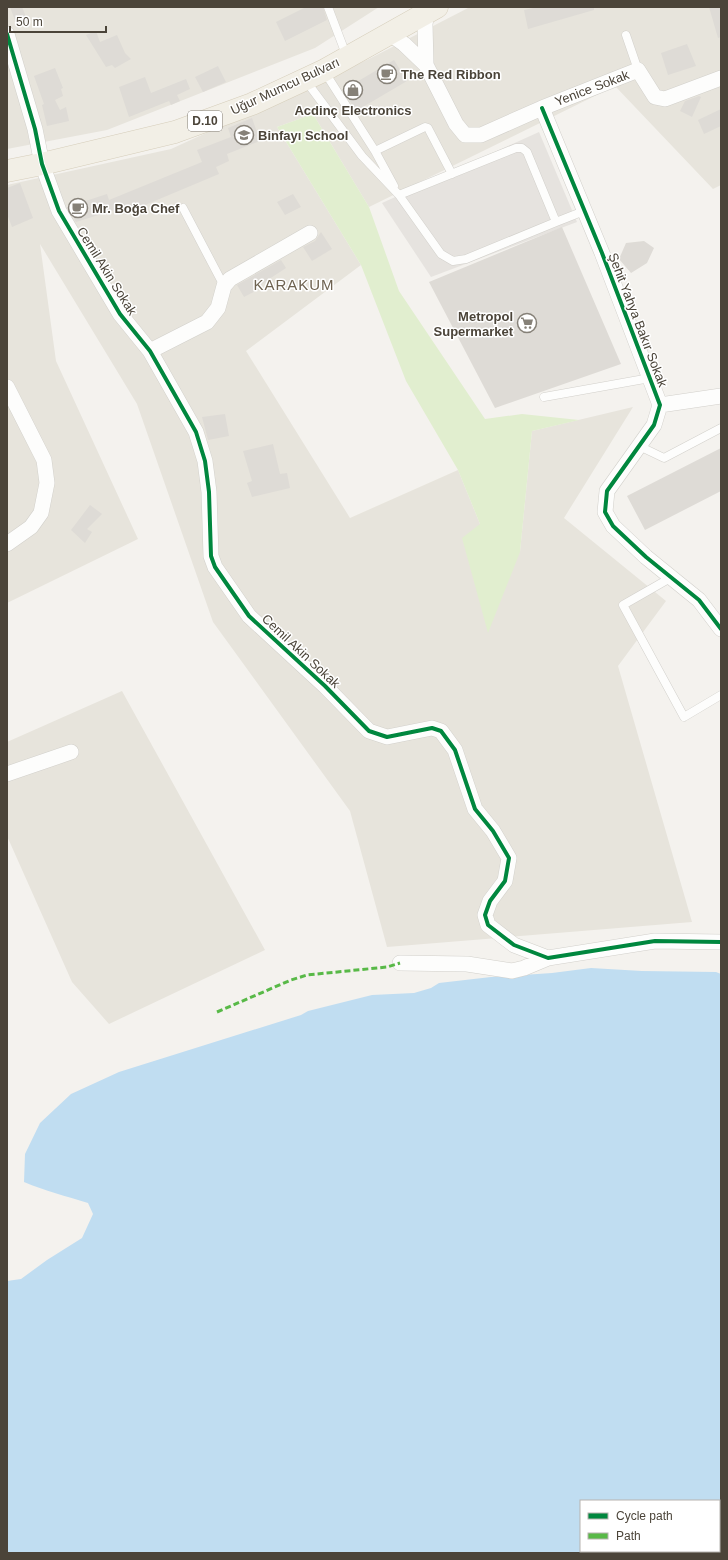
<svg xmlns="http://www.w3.org/2000/svg" width="728" height="1560" viewBox="0 0 728 1560" font-family="Arial,sans-serif">
<style>
.residential{fill:#e7e4dc}
.green{fill:#e1eecf}
.parking{fill:#e6e3df}
.water{fill:#c0ddf1;fill-rule:evenodd}
.building{fill:#dedbd6}
.lines{fill:none;stroke-linecap:round;stroke-linejoin:round}
.lane-casing{stroke:#d2d0cb;stroke-width:9}
.street-casing{stroke:#d2d0cb;stroke-width:16}
.primary-casing{stroke:#d6cebb;stroke-width:23}
.lane{stroke:#fdfdfc;stroke-width:8}
.street{stroke:#fdfdfc;stroke-width:15}
.primary{stroke:#f2efe6;stroke-width:22}
.quiet{stroke:#58b947;stroke-width:3;stroke-dasharray:6 3;stroke-linecap:butt}
.cycleway-casing{stroke:#fff;stroke-width:6}
.cycleway{stroke:#00873e;stroke-width:4}
.labels{text-anchor:middle;dominant-baseline:central;stroke-width:3;stroke-linejoin:round;paint-order:stroke}
.shield{fill:#fff;stroke:#817c74;stroke-width:1}
.shield-label{font-size:12px;font-weight:bold;fill:#4b4439}
.poi-label{font-size:13px;font-weight:bold;fill:#4b4439;stroke:#fff;text-anchor:start}
.street-label{font-size:13px;fill:#4b4439;stroke:#fff}
.quarter-label{font-size:15px;letter-spacing:1px;fill:#6e6250;stroke:#fff}
</style>
<rect width="100%" height="100%" fill="#f4f2ee"/>
<path class="residential" d="M 7,7 L 379,7 L 315,48 L 107,130 L 7,149 Z
M 470,7 L 721,7 L 721,185 L 713,189 L 615,86 L 369,207 L 313,114 L 277,127 L 361,265 L 246,351 L 350,518 L 458,470 L 480,524 L 520,552 L 532,431 L 633,407 L 564,518 L 666,601 L 618,666 L 692,922 L 387,947 L 350,811 L 213,622 L 137,404 L 40,244 L 56,361 L 138,539 L 7,603 L 7,185 L 171,149 L 369,59 Z
M 122,691 L 265,950 L 109,1024 L 72,982 L 7,836 L 7,742 Z"/>
<path class="green" d="M 313,114 L 369,207 L 399,291 L 485,419 L 522,414 L 579,420 L 532,431 L 520,552 L 488,633 L 462,538 L 480,524 L 458,470 L 406,381 L 361,265 L 277,127 Z"/>
<path class="parking" d="M 539,132 L 577,222 L 431,277 L 382,203 Z"/>
<path class="water" d="M 591,968 L 642,971 L 716,972 L 721,974 L 721,1553 L 7,1553 L 7,1281 L 21,1279 L 47,1260 L 82,1238 L 93,1214 L 88,1203 C 66,1196 45,1191 24,1182 L 25,1154 L 40,1123 L 71,1094 L 119,1072 L 301,1015 L 308,1011 L 372,995 L 414,993 L 431,988 L 439,983 L 491,977 L 552,973 ZM 581,1501 L 719,1501 L 719,1551 L 581,1551 Z"/>
<path class="building" d="M 10,7 L 22,7 L 27,19 L 16,23 Z
M 306,7 L 323,7 L 327,20 L 285,41 L 276,22 Z
M 538,7 L 594,7 L 594,10 L 528,29 L 524,10 Z
M 709,7 L 721,7 L 721,37 L 718,38 Z
M 96,31 L 100,42 L 117,35 L 125,53 L 131,59 L 115,68 L 112,65 L 106,67 L 86,35 Z
M 687,44 L 696,66 L 668,75 L 661,53 Z
M 394,60 L 407,81 L 356,111 L 343,90 Z
M 218,66 L 226,82 L 203,92 L 195,77 Z
M 55,68 L 63,88 L 61,89 L 63,96 L 55,100 L 60,110 L 66,107 L 69,121 L 47,126 L 42,105 L 44,104 L 34,76 Z
M 145,77 L 151,93 L 186,79 L 190,89 L 177,95 L 180,101 L 171,105 L 169,101 L 129,117 L 119,87 Z
M 699,96 L 701,97 L 692,117 L 680,111 L 685,101 Z
M 721,109 L 721,126 L 704,134 L 698,120 Z
M 252,118 L 260,141 L 227,154 L 229,161 L 216,167 L 219,174 L 126,213 L 124,207 L 76,222 L 67,207 L 107,194 L 109,200 L 202,162 L 197,150 L 231,137 L 228,128 Z
M 20,183 L 33,218 L 12,227 L 7,214 L 7,188 Z
M 293,194 L 301,207 L 285,215 L 277,202 Z
M 562,227 L 621,364 L 495,408 L 429,282 Z
M 321,232 L 332,249 L 312,261 L 303,247 L 315,241 Z
M 644,241 L 654,248 L 647,263 L 631,273 L 619,259 L 626,243 Z
M 281,260 L 286,268 L 260,285 L 261,288 L 244,297 L 237,285 Z
M 225,414 L 229,436 L 208,440 L 202,417 Z
M 273,444 L 280,474 L 287,473 L 290,488 L 252,497 L 247,483 L 252,481 L 243,451 Z
M 721,448 L 721,491 L 645,530 L 627,496 Z
M 90,505 L 102,514 L 87,529 L 92,532 L 85,543 L 71,530 Z"/>
<g class="lines">
<g class="lane-casing">
<path id="lane" d="M 328,7 L 347,57
M 626,35 L 638,70
M 324,71 L 375,151 L 394,186
M 306,81 L 362,156 L 399,195 L 441,254 L 453,261 L 466,259 L 556,222 L 527,152 L 522,148 L 516,148 L 399,195
M 375,151 L 425,127 L 428,128 L 452,174
M 183,208 L 224,286
M 556,222 L 584,211
M 544,397 L 650,378
M 639,446 L 664,458 L 721,428
M 672,577 L 623,605 L 684,717 L 721,695"/>
</g>
<g class="street-casing">
<path id="street" d="M 7,34 L 35,129 L 42,164 L 59,211 L 120,314 L 150,351 L 196,432 L 205,461 L 209,492 L 211,556 L 215,567 L 249,616 L 325,686 L 369,731 L 387,737 L 432,728 L 441,731 L 455,750 L 475,809 L 493,831 L 509,858 L 505,881 L 490,901 L 485,915 L 488,925 L 514,945 L 548,958 L 655,941 L 721,942
M 390,34 L 404,44 L 426,65 L 456,124 L 465,135 L 481,135 L 542,108 L 638,70 L 655,97 L 665,99 L 721,78
M 426,65 L 425,24 L 427,13
M 542,108 L 602,253 L 660,405 L 654,425 L 607,491 L 605,512 L 613,526 L 646,557 L 699,600 L 721,629
M 150,351 L 207,322 L 218,308 L 224,286 L 230,279 L 310,233
M 7,387 L 44,460 L 47,483 L 41,513 L 31,527 L 7,544
M 660,405 L 721,396
M 7,774 L 71,752
M 400,963 L 467,964 L 512,971 L 524,968 L 548,958"/>
</g>
<g class="primary-casing">
<path id="primary" d="M 7,171 L 42,164 L 175,132 L 252,104 L 323,71 L 437,7"/>
</g>
<use href="#lane" class="lane"/>
<use href="#street" class="street"/>
<use href="#primary" class="primary"/>
<path class="quiet" d="M 217,1012 L 291,980 L 307,975 L 387,967 L 400,963"/>
<g class="cycleway-casing">
<path id="cycleway" d="M 7,34 L 35,129 L 42,164 L 59,211 L 120,314 L 150,351 L 196,432 L 205,461 L 209,492 L 211,556 L 215,567 L 249,616 L 325,686 L 369,731 L 387,737 L 432,728 L 441,731 L 455,750 L 475,809 L 493,831 L 509,858 L 505,881 L 490,901 L 485,915 L 488,925 L 514,945 L 548,958 L 655,941 L 721,942
M 542,108 L 602,253 L 660,405 L 654,425 L 607,491 L 605,512 L 613,526 L 646,557 L 699,600 L 721,629"/>
</g>
<use href="#cycleway" class="cycleway"/>
</g>
<defs>
<g id="cafe-ring" transform="scale(1)"><circle r="9.5" fill="#fff" stroke="#868178" stroke-width="1.5"/><path d="M-5.5-4.5H6V0H3Q3 3.5 0 3.5H-2.5Q-5.5 3.5-5.5 0ZM3-3.2v2h1.7v-2ZM-6 4.5H4V6H-6Z" fill="#868178"/></g>
<g id="shop-ring" transform="scale(1)"><circle r="9.5" fill="#fff" stroke="#868178" stroke-width="1.5"/><path d="M-5-2.5h2.3a2.7 3.5 0 0 1 5.4 0H5L5.5 6h-11ZM-1.5-2.5h3a1.5 2.3 0 0 0-3 0Z" fill="#868178"/></g>
<g id="school-ring" transform="scale(1)"><circle r="9.5" fill="#fff" stroke="#868178" stroke-width="1.5"/><path d="M0-5L7-2L0 1L-7-2ZM-4 1L0 2.5L4 1V4Q0 6-4 4Z" fill="#868178"/></g>
<g id="supermarket-ring" transform="scale(1)"><circle r="9.5" fill="#fff" stroke="#868178" stroke-width="1.5"/><path d="M-6-5.5h2.5l.6 2H6L4.5 2H-2.5L-4.4-4H-6ZM-1.5 3.2a1.3 1.3 0 1 0 .1 0ZM3 3.2a1.3 1.3 0 1 0 .1 0Z" fill="#868178"/></g>
</defs>
<g fill-rule="evenodd">
<use href="#cafe-ring" x="387" y="74"/>
<use href="#shop-ring" x="353" y="90"/>
<use href="#school-ring" x="244" y="135"/>
<use href="#cafe-ring" x="78" y="208"/>
<use href="#supermarket-ring" x="527" y="323"/>
</g>
<g class="labels">
<rect class="shield" x="188" y="111" width="34" height="20" rx="3"/>
<g class="shield-label">
<text x="205" y="121">D.10</text>
</g>
<g class="poi-label">
<text x="401" y="74">The Red Ribbon</text>
<text x="353" y="110" text-anchor="middle">Acdinç Electronics</text>
<text x="258" y="135">Binfayı School</text>
<text x="92" y="208">Mr. Boğa Chef</text>
<text x="513" y="316" text-anchor="end">Metropol<tspan x="513" dy="15">Supermarket</tspan></text>
</g>
<g class="street-label">
<text transform="translate(285 86) rotate(-25)">Uğur Mumcu Bulvarı</text>
<text transform="translate(592 88) rotate(-21)">Yenice Sokak</text>
<text transform="translate(107 271) rotate(58)">Cemil Akin Sokak</text>
<text transform="translate(638 320) rotate(69)">Şehit Yahya Bakır Sokak</text>
<text transform="translate(301 651) rotate(43)">Cemil Akin Sokak</text>
</g>
<g class="quarter-label">
<text x="294" y="284">KARAKUM</text>
</g>
</g>
<rect width="728" height="1560" fill="none" stroke="#4b4439" stroke-width="16"/>
<rect x="580" y="1500" width="140" height="52" fill="#ffffff" stroke="#b7b4b0"/>
<rect x="588" y="1513" width="20" height="6" fill="#00873e" stroke="#b7b4b0"/>
<text x="616" y="1520" font-size="12" fill="#4b4439">Cycle path</text>
<rect x="588" y="1533" width="20" height="6" fill="#58b947" stroke="#b7b4b0"/>
<text x="616" y="1540" font-size="12" fill="#4b4439">Path</text>
<path d="M10 26v6h96v-6" fill="none" stroke="#4b4439" stroke-width="2"/>
<text x="16" y="26" font-size="12" fill="#4b4439" stroke="#ffffff" stroke-width="3" paint-order="stroke">50 m</text>
</svg>
